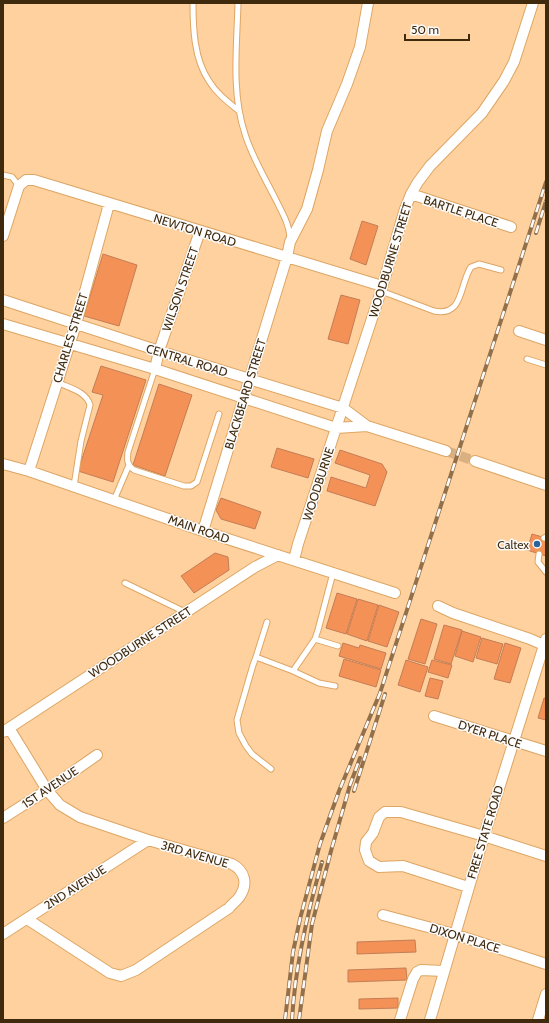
<svg xmlns="http://www.w3.org/2000/svg" width="549" height="1023" viewBox="0 0 549 1023" font-family="Cabin,sans-serif">
<style>
.building{fill:#f39157;stroke:#c47d55}
.lines{fill:none;stroke-linecap:round;stroke-linejoin:round}
.street-tunnel{stroke:#d9b081;stroke-width:10;stroke-dasharray:10 5;stroke-linecap:butt}
.lane-casing{stroke:#dda665;stroke-width:7}
.street-casing{stroke:#dda665;stroke-width:12}
.lane{stroke:#fff;stroke-width:5}
.street{stroke:#fff;stroke-width:10}
.rail-casing{stroke:#91704b;stroke-width:4}
.rail{stroke:#fbfbfb;stroke-width:2.5;stroke-dasharray:8;stroke-linecap:butt}
.poi-dot{fill:#29649c;stroke:#fbfbfb;stroke-width:1.5}
.labels{text-anchor:middle;dominant-baseline:central;stroke-width:3;stroke-linejoin:round;paint-order:stroke}
.street-label{font-size:12px;fill:#402a0e;stroke:#fbfbfb}
.poi-label{font-size:12px;fill:#402a0e;stroke:#fbfbfb;text-anchor:end}
</style>
<rect width="100%" height="100%" fill="#ffd19e"/>
<path class="building" d="M 362,221 L 378,226 L 366,265 L 350,259 Z
M 103,254 L 137,265 L 119,326 L 84,316 Z
M 341,295 L 360,300 L 348,344 L 328,339 Z
M 101,366 L 146,380 L 113,482 L 78,471 L 103,395 L 92,392 Z
M 159,384 L 192,395 L 165,476 L 133,465 Z
M 277,448 L 314,459 L 308,478 L 271,467 Z
M 340,450 L 382,464 L 387,472 L 375,506 L 327,491 L 331,477 L 366,488 L 370,475 L 335,463 Z
M 221,498 L 261,512 L 255,529 L 221,519 L 216,510 Z
M 532,534 L 546,538 L 546,556 L 527,550 Z
M 215,553 L 228,557 L 229,570 L 194,593 L 181,576 Z
M 337,593 L 357,599 L 346,634 L 326,628 Z
M 358,599 L 378,605 L 367,641 L 347,634 Z
M 379,605 L 399,612 L 387,647 L 368,641 Z
M 421,619 L 437,624 L 425,664 L 408,659 Z
M 444,625 L 462,630 L 451,664 L 434,659 Z
M 462,631 L 481,637 L 473,662 L 455,656 Z
M 482,638 L 503,644 L 497,664 L 476,658 Z
M 343,643 L 359,648 L 360,645 L 386,653 L 381,669 L 339,656 Z
M 505,643 L 521,648 L 510,683 L 494,679 Z
M 344,659 L 381,670 L 376,687 L 339,676 Z
M 406,660 L 428,667 L 420,692 L 398,685 Z
M 432,660 L 452,665 L 448,678 L 428,672 Z
M 430,678 L 443,681 L 438,699 L 425,696 Z
M 544,698 L 546,698 L 546,720 L 538,718 Z
M 415,940 L 416,952 L 357,954 L 357,942 Z
M 406,968 L 407,980 L 348,982 L 348,970 Z
M 398,998 L 398,1008 L 359,1009 L 359,999 Z"/>
<g class="lines">
<path class="street-tunnel" d="M 446,451 L 475,461"/>
<g class="lane-casing">
<path id="lane" d="M 193,3 C 193,28 194,59 209,81 C 216,93 228,102 239,111
M 238,3 C 237,46 231,92 245,134 C 252,157 265,178 276,200 C 282,212 289,224 290,237
M 3,175 L 12,177 L 19,186
M 381,291 L 434,311 C 464,317 459,285 471,267 L 479,264 L 501,270
M 527,359 L 546,365
M 155,369 L 128,452 C 127,460 127,465 134,470 L 184,486 L 191,486 L 197,482 L 219,414
M 57,382 C 69,388 86,391 90,405 L 81,441 L 74,486
M 114,500 L 129,465
M 544,538 L 546,537
M 539,554 L 538,562 L 546,572
M 125,583 L 185,612
M 315,639 L 338,646
M 256,657 L 267,622
M 293,671 L 319,683 L 335,686
M 271,769 L 252,754 L 246,746 L 239,733 L 237,720 L 253,665 L 256,657 L 293,671 L 315,639 L 318,630 L 333,573"/>
</g>
<g class="street-casing">
<path id="street" d="M 411,194 L 511,227
M 3,236 L 19,186 L 26,180 L 34,180 L 382,286
M 3,300 L 159,351 L 343,408 L 367,426 L 446,451
M 3,324 L 155,369 L 336,428 L 367,426
M 519,331 L 546,340
M 155,369 L 159,351 L 200,231
M 475,461 L 546,485
M 3,464 L 29,471 L 203,531 L 395,593
M 29,471 L 76,324 L 109,204
M 203,531 L 287,257 L 290,242 L 307,209 L 318,170 L 327,131 L 347,84 L 360,47 L 368,3
M 294,560 L 298,544 L 381,291 L 405,209 L 411,194 L 418,182 L 430,166 L 482,113 L 504,81 L 514,62 L 533,3
M 438,606 L 453,613 L 530,639 L 546,646
M 434,716 L 546,751
M 9,728 L 47,790 L 60,805 L 80,817 L 148,840 L 232,864 C 245,871 248,884 240,896 C 237,901 232,904 229,908 L 136,970 L 121,976 L 110,973 L 27,919
M 3,732 L 255,567 L 278,555
M 3,818 L 47,790 L 97,755
M 468,887 L 403,866 L 379,867 L 369,861 L 365,850 L 366,842 L 373,833 L 379,817 L 385,812 L 401,812 L 484,836 L 546,856
M 383,915 L 454,934 L 546,964
M 3,934 L 148,840
M 400,1020 L 413,979 L 417,972 L 421,970 L 444,971
M 430,1020 L 484,836 L 546,639
M 538,1020 L 546,994"/>
</g>
<use href="#lane" class="lane"/>
<use href="#street" class="street"/>
<g class="rail-casing">
<path id="rail" d="M 536,233 L 546,201
M 354,791 L 385,694
M 285,1020 L 293,952 L 300,919 L 320,844 L 339,791 L 380,693 L 546,182
M 292,1020 C 295,966 307,914 322,862
M 299,1020 L 312,924 L 331,851 L 350,785 L 360,758"/>
</g>
<use href="#rail" class="rail"/>
</g>
<circle class="poi-dot" cx="537" cy="544" r="4"/>
<g class="labels">
<g class="street-label">
<text transform="translate(461 211) rotate(18)">BARTLE PLACE</text>
<text transform="translate(195 230) rotate(17)">NEWTON ROAD</text>
<text transform="translate(390 260) rotate(-73)">WOODBURNE STREET</text>
<text transform="translate(180 289) rotate(-71)">WILSON STREET</text>
<text transform="translate(70 338) rotate(-73)">CHARLES STREET</text>
<text transform="translate(187 360) rotate(17)">CENTRAL ROAD</text>
<text transform="translate(245 394) rotate(-73)">BLACKBEARD STREET</text>
<text transform="translate(318 484) rotate(-72)">WOODBURNE</text>
<text transform="translate(199 529) rotate(19)">MAIN ROAD</text>
<text transform="translate(140 642) rotate(-33)">WOODBURNE STREET</text>
<text transform="translate(490 734) rotate(18)">DYER PLACE</text>
<text transform="translate(50 787) rotate(-34)">1ST AVENUE</text>
<text transform="translate(485 832) rotate(-73)">FREE STATE ROAD</text>
<text transform="translate(195 854) rotate(16)">3RD AVENUE</text>
<text transform="translate(75 887) rotate(-33)">2ND AVENUE</text>
<text transform="translate(465 938) rotate(17)">DIXON PLACE</text>
</g>
<g class="poi-label">
<text x="529" y="544">Caltex</text>
</g>
</g>
<rect width="549" height="1023" fill="none" stroke="#402a0e" stroke-width="8"/>
<path d="M405 34v6h64v-6" fill="none" stroke="#402a0e" stroke-width="2"/>
<text x="411" y="34" font-size="12" fill="#402a0e" stroke="#fbfbfb" stroke-width="3" paint-order="stroke">50 m</text>
</svg>
